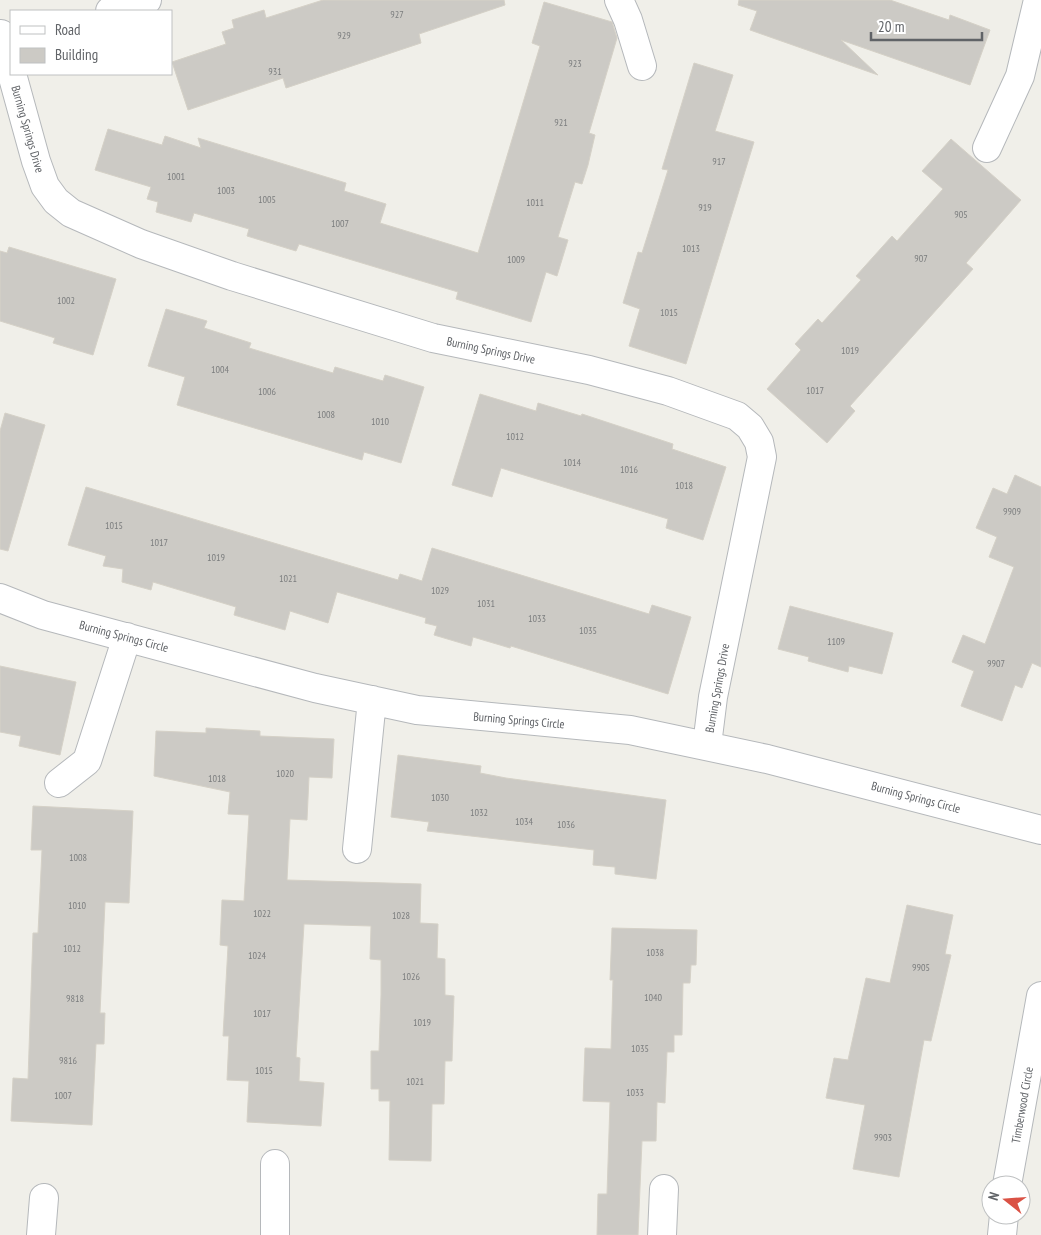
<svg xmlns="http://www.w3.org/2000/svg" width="1041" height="1235" viewBox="0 0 1041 1235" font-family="'PT Sans Narrow',sans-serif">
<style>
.building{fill:#cccac5;stroke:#d5d1c7}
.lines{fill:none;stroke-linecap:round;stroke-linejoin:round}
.minor-casing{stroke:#b5b8bb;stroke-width:30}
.minor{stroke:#fff;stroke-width:28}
.labels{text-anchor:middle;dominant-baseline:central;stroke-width:4;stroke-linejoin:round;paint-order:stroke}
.number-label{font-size:10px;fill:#7b7d7e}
.street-label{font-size:12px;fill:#606367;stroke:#fff}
</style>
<rect width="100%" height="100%" fill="#f0efe9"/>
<path class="building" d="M 323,0 L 504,0 L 505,5 L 419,34 L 421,43 L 286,88 L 283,78 L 188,110 L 172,62 L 226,44 L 222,32 L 234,28 L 232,20 L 264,10 L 266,18 Z
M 739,0 L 890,0 L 949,20 L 950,15 L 990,30 L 970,85 L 841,40 L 878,75 L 750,30 L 757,11 L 738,5 Z
M 544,2 L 612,22 L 617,38 L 589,133 L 595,135 L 588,165 L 582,184 L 575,182 L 558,237 L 568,240 L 557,276 L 546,272 L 531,322 L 456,299 L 458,292 L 299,244 L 296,251 L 247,236 L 249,229 L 194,213 L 191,222 L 156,212 L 158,202 L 147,199 L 151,187 L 95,170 L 108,129 L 162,145 L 165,136 L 201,148 L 198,138 L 346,183 L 344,191 L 386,204 L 380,223 L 478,253 L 540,46 L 532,43 Z
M 694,63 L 733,75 L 715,131 L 754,142 L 686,364 L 629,346 L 640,309 L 623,303 L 638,252 L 642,253 L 668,170 L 662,169 Z
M 951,139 L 1021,200 L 966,263 L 973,269 L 850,406 L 855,411 L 827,443 L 767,389 L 801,350 L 795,344 L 818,319 L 822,323 L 861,280 L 856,276 L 892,236 L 897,241 L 943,189 L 922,171 Z
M 9,247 L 116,279 L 93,355 L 53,343 L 55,338 L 0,321 L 0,251 L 7,253 Z
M 166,309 L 207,321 L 204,328 L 251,343 L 249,348 L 333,373 L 335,367 L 383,381 L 385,375 L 424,387 L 401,463 L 364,452 L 362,460 L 177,405 L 185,377 L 148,366 Z
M 480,394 L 536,411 L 538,403 L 581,416 L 582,414 L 673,444 L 672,449 L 726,467 L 703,540 L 666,528 L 668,519 L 501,468 L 492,497 L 452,485 Z
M 5,413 L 45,425 L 8,551 L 0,549 L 0,431 Z
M 1015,475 L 1041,487 L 1041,667 L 1032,663 L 1022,688 L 1015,685 L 1002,721 L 961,706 L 974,671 L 952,662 L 963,635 L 985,644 L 1014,567 L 989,557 L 997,537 L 976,528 L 993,488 L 1007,494 Z
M 86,487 L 398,580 L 400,574 L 422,581 L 432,548 L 649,614 L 652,605 L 691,617 L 668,694 L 511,646 L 510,648 L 473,637 L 471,646 L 434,635 L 437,626 L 425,623 L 426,618 L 337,592 L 328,623 L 290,611 L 285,630 L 234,615 L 236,607 L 153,582 L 151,590 L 122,582 L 123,569 L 103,566 L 106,556 L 68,545 Z
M 790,606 L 893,633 L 882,674 L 849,666 L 848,672 L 808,661 L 809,657 L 778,649 Z
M 0,666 L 76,682 L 60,755 L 19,746 L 21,736 L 0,732 Z
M 206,728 L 260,731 L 260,736 L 334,739 L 332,778 L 309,777 L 307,820 L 290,819 L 287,880 L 421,884 L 420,923 L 438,924 L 437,958 L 445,959 L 445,995 L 454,996 L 452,1061 L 445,1061 L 444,1104 L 432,1104 L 431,1161 L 389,1160 L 390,1101 L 379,1101 L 379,1089 L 371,1089 L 371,1051 L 379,1051 L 381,995 L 381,960 L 370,959 L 371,926 L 304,924 L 296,1057 L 300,1058 L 299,1081 L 324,1083 L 321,1126 L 247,1122 L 249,1081 L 227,1080 L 229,1036 L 223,1036 L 228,946 L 220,945 L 222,900 L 244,901 L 249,815 L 228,814 L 230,792 L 154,776 L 156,731 L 206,733 Z
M 398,755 L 481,766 L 480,773 L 506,778 L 666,800 L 656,879 L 615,874 L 615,867 L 593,865 L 594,850 L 427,831 L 429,822 L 391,817 Z
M 33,806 L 133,811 L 129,903 L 105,902 L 100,1013 L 105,1013 L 104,1044 L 96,1044 L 92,1125 L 11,1121 L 13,1078 L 28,1079 L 33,933 L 38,933 L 42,850 L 31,850 Z
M 907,905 L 953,915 L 945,954 L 951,955 L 931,1041 L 924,1040 L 899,1177 L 853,1169 L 865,1105 L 826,1098 L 834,1058 L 848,1060 L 866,978 L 890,983 Z
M 612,928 L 697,930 L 696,965 L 691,965 L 690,983 L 683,983 L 682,1035 L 674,1035 L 674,1052 L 667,1052 L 665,1103 L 657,1102 L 656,1141 L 642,1141 L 638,1235 L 597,1235 L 598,1194 L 607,1194 L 610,1102 L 583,1101 L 585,1048 L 611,1049 L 613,980 L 610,980 Z"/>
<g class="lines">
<g class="minor-casing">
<path id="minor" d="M 619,0 L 628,20 L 642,66
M 110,11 L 147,0
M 1,34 L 11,71
M 12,74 L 36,161 L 45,186 L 56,201 L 71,213 L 141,244 L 232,276 L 433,338 L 589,370 L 668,391 L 737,416 L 750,427 L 759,442 L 762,457 L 713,697 L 707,745
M 987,148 L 1020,76 L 1038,0
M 0,598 L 43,615 L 315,688 L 417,710 L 630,730 L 767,759 L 1041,830
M 59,783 L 87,761 L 127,637
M 357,849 L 372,700
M 1007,1185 L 1041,996
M 41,1235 L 44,1198
M 275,1235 L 275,1164
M 662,1235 L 664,1189
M 1002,1235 L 1004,1215"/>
</g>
<use href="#minor" class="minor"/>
</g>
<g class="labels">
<g class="number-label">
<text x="397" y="14">927</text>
<text x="344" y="35">929</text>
<text x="575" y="63">923</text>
<text x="275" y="71">931</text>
<text x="561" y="122">921</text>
<text x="719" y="161">917</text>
<text x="176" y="176">1001</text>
<text x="226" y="190">1003</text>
<text x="267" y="199">1005</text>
<text x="535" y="202">1011</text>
<text x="705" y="207">919</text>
<text x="961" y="214">905</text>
<text x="340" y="223">1007</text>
<text x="691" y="248">1013</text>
<text x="921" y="258">907</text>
<text x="516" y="259">1009</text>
<text x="66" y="300">1002</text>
<text x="669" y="312">1015</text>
<text x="850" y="350">1019</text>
<text x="220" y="369">1004</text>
<text x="815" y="390">1017</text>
<text x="267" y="391">1006</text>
<text x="326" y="414">1008</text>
<text x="380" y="421">1010</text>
<text x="515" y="436">1012</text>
<text x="572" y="462">1014</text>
<text x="629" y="469">1016</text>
<text x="684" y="485">1018</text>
<text x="1012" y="511">9909</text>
<text x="114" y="525">1015</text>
<text x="159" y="542">1017</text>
<text x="216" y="557">1019</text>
<text x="288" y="578">1021</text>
<text x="440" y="590">1029</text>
<text x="486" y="603">1031</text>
<text x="537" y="618">1033</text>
<text x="588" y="630">1035</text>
<text x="836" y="641">1109</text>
<text x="996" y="663">9907</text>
<text x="285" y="773">1020</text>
<text x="217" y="778">1018</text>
<text x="440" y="797">1030</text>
<text x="479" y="812">1032</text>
<text x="524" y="821">1034</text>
<text x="566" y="824">1036</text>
<text x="78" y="857">1008</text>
<text x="77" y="905">1010</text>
<text x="262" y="913">1022</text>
<text x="401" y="915">1028</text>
<text x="72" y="948">1012</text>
<text x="655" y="952">1038</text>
<text x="257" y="955">1024</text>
<text x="921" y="967">9905</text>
<text x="411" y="976">1026</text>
<text x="653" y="997">1040</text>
<text x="75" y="998">9818</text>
<text x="262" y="1013">1017</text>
<text x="422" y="1022">1019</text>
<text x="640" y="1048">1035</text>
<text x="68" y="1060">9816</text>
<text x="264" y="1070">1015</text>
<text x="415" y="1081">1021</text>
<text x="635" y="1092">1033</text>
<text x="63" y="1095">1007</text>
<text x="883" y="1137">9903</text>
</g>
<g class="street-label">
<text transform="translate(28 129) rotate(74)">Burning Springs Drive</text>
<text transform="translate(491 350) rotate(12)">Burning Springs Drive</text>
<text transform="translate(124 636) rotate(15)">Burning Springs Circle</text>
<text transform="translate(717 688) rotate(-80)">Burning Springs Drive</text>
<text transform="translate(519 720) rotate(5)">Burning Springs Circle</text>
<text transform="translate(916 797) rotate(15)">Burning Springs Circle</text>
<text transform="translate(1022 1105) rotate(-80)">Timberwood Circle</text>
</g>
</g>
<rect x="10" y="10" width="162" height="65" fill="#ffffff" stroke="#bfc1c2"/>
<rect x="20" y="26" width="25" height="8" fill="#ffffff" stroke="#bfc1c2"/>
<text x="55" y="35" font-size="15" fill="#606367">Road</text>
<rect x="20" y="48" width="25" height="15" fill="#cccac5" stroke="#bfc1c2"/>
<text x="55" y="60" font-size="15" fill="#606367">Building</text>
<g transform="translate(1006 1200) rotate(287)"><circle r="24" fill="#ffffff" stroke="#bfc1c2"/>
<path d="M0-4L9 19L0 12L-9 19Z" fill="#da5245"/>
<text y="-8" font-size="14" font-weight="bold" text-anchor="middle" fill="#606367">N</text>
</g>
<path d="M871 32v8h111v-8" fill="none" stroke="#606367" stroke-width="2.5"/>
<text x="878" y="32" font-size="15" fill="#606367" stroke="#ffffff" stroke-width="4" paint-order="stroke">20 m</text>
</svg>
